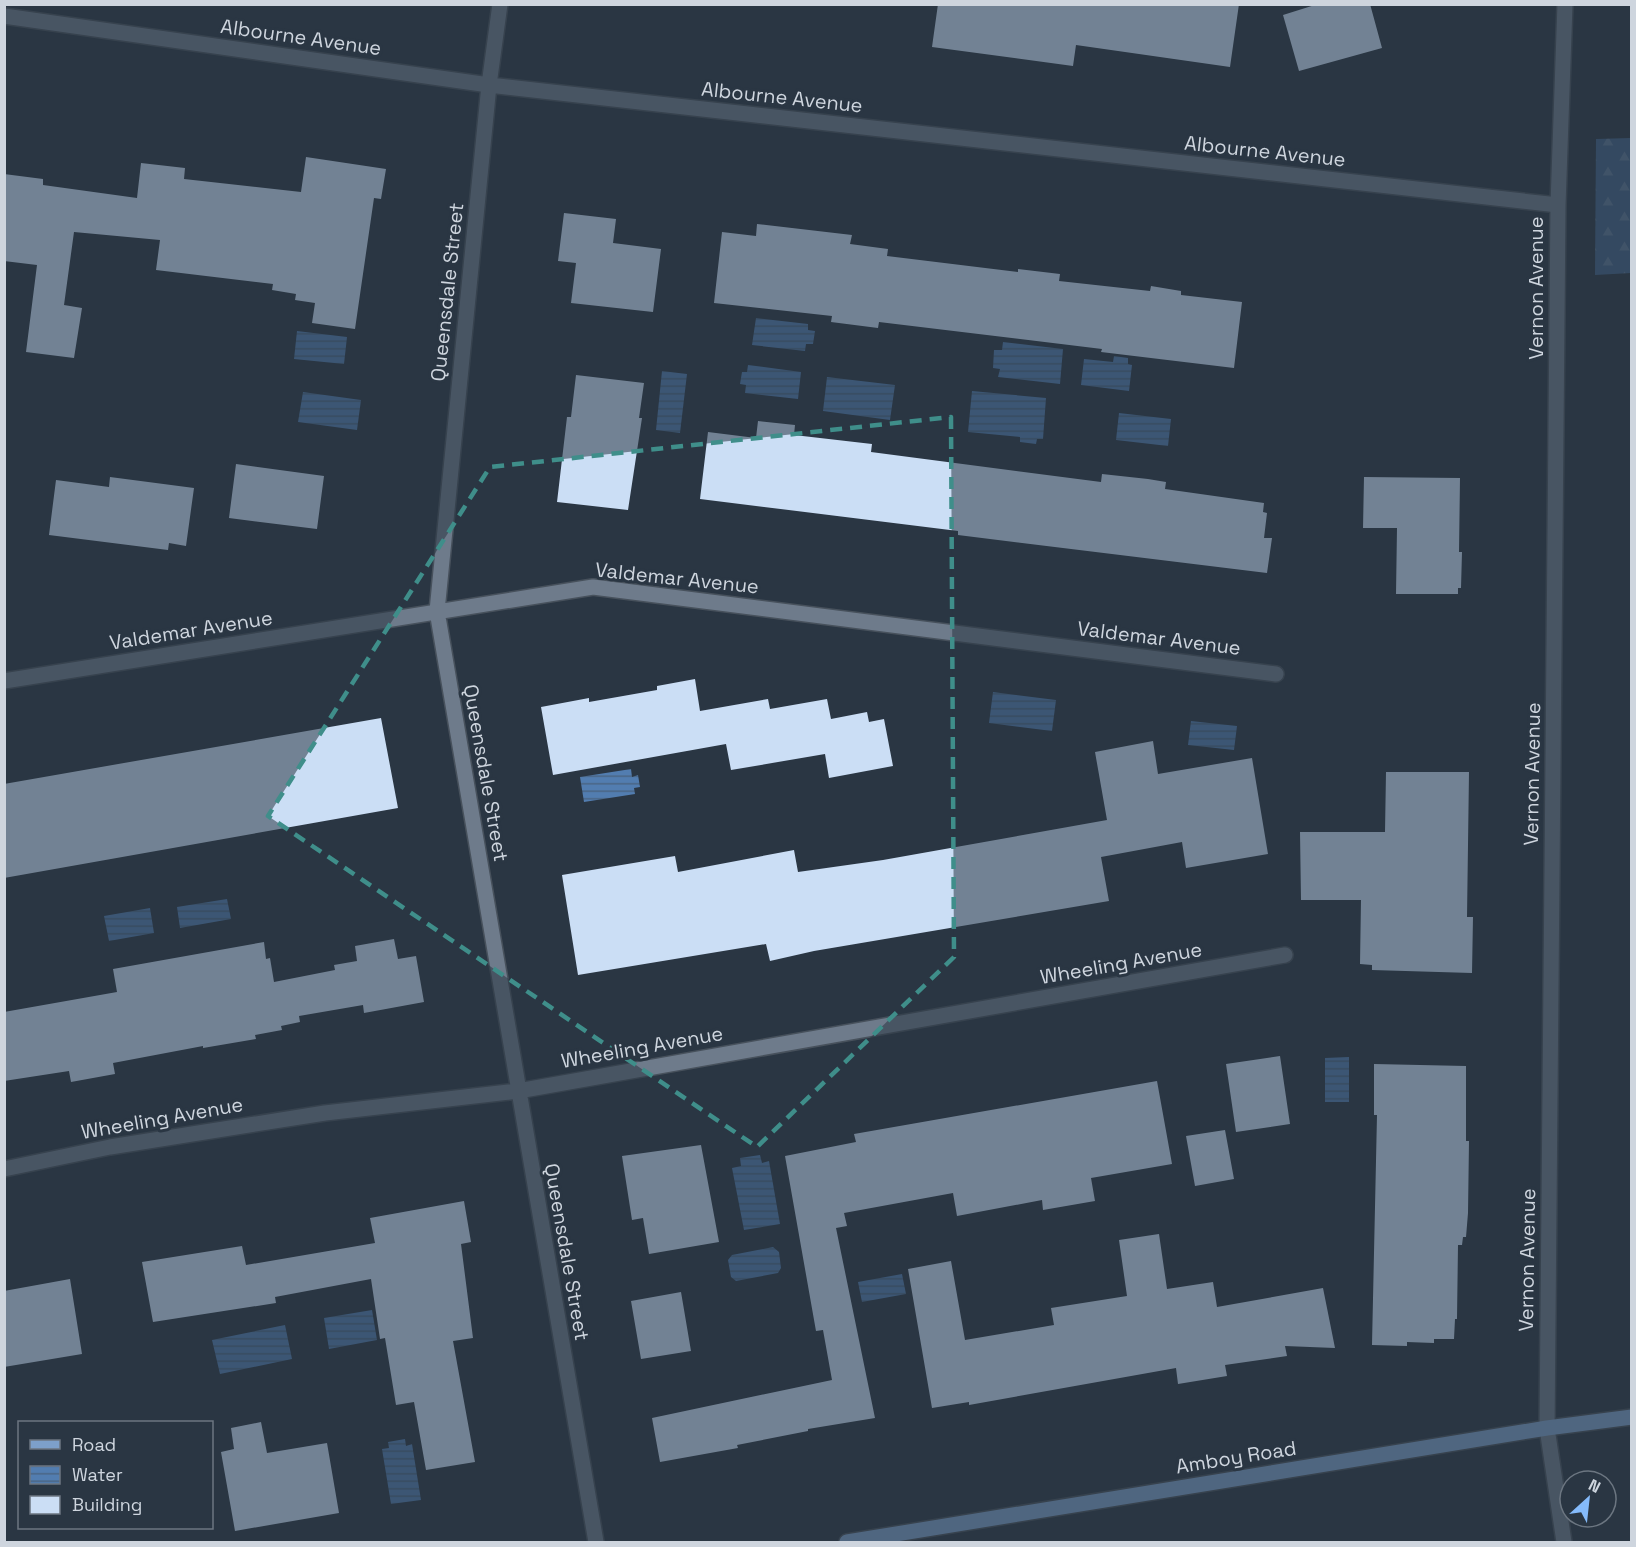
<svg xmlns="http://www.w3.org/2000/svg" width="1636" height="1547" viewBox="0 0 1636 1547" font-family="'Space Grotesk',sans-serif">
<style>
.forest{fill:url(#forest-firs)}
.water{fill:url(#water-rules)}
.building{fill:#cbdef5}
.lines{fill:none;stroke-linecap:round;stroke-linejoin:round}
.minor-casing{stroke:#47515c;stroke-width:18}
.major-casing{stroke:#47515c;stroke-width:18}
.minor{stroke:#6e7b8b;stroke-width:15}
.major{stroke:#7da0ca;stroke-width:15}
.marked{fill:none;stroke:#3f8e8a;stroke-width:4.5;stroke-dasharray:12 8;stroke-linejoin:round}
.labels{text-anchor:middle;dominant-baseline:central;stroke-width:6;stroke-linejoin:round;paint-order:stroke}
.street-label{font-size:20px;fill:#ced5de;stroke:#2a3643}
</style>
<defs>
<pattern id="forest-firs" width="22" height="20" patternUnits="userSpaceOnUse" patternTransform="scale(1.5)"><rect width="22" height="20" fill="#426185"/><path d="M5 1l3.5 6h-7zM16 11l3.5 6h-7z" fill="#5c7796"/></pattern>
<pattern id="water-rules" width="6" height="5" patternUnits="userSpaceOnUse" patternTransform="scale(1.5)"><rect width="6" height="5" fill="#527db0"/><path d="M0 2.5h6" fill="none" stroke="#4a6584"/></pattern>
</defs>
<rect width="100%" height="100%" fill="#2a3643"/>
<path class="forest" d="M 1631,138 L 1631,273 L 1595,275 L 1596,139 Z"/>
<path class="water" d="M 756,318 L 808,324 L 808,330 L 815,331 L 813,344 L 806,344 L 805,351 L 752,345 Z
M 297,331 L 347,337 L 344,364 L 294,359 Z
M 1003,342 L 1063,349 L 1060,384 L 998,377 L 1000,369 L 993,368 L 994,350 L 1002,350 Z
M 1114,356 L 1128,358 L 1128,364 L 1132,365 L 1129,391 L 1081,385 L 1084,359 L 1113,362 Z
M 748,365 L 801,372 L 798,399 L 745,393 L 746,385 L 740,384 L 742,372 L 747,372 Z
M 662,371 L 687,374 L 680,433 L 656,430 Z
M 827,377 L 895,385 L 890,420 L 823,411 Z
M 972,391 L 1046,398 L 1043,439 L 1037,439 L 1036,444 L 1020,442 L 1020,437 L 968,432 Z
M 303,392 L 361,400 L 357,430 L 298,422 Z
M 1119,413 L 1171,419 L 1168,446 L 1116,440 Z
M 993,692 L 1056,700 L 1052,731 L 989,723 Z
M 1191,721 L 1237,726 L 1234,750 L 1188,745 Z
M 631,769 L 632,777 L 638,775 L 640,787 L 634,788 L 635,794 L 584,802 L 580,777 Z
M 227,899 L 231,919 L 180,928 L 177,907 Z
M 150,908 L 154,933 L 109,941 L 104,916 Z
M 1349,1057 L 1349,1102 L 1325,1102 L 1325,1058 Z
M 760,1155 L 762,1163 L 769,1161 L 780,1224 L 744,1230 L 732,1168 L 741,1166 L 740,1158 Z
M 773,1247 L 779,1252 L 781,1268 L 778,1273 L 736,1281 L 731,1277 L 728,1260 L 732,1255 Z
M 902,1274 L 906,1294 L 862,1302 L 858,1282 Z
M 372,1310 L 377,1340 L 329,1349 L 324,1318 Z
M 285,1325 L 292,1359 L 220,1374 L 212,1340 Z
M 405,1439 L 406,1446 L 412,1444 L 421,1500 L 391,1504 L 382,1449 L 389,1448 L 388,1442 Z"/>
<path class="building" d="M 938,4 L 1239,4 L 1230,67 L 1076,45 L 1073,66 L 932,47 Z
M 1318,4 L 1370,4 L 1382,48 L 1299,71 L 1283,15 Z
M 306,157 L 386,169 L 381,199 L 374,198 L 355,329 L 312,323 L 315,303 L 295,300 L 296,294 L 272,290 L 273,284 L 156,270 L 160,240 L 74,232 L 64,305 L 82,308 L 74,358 L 26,352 L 37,265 L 4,261 L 4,174 L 43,179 L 43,185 L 137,198 L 141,163 L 185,168 L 184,179 L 301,192 Z
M 564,213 L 616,219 L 613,243 L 661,249 L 653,312 L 571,303 L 576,263 L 558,261 Z
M 757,224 L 852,235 L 850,244 L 888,249 L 887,256 L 1018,272 L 1018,269 L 1060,274 L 1059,281 L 1150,291 L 1151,286 L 1181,291 L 1181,295 L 1242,302 L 1234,368 L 1101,352 L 1102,349 L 879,322 L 878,328 L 831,322 L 832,316 L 714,303 L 722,232 L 756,236 Z
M 576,375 L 644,383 L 639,418 L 642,418 L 628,510 L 557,502 L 567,417 L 571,417 Z
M 758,421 L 795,425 L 794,435 L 872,444 L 871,452 L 1101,482 L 1102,474 L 1148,479 L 1166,482 L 1165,489 L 1264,503 L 1263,512 L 1267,513 L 1264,538 L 1272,538 L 1267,573 L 958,535 L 958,531 L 700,499 L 708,432 L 756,438 Z
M 236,464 L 324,476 L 317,529 L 229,518 Z
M 110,477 L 194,488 L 186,546 L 169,543 L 168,550 L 49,535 L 56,480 L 109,487 Z
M 1364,477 L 1460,478 L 1459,552 L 1462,552 L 1461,588 L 1458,588 L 1458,594 L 1396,594 L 1397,528 L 1363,528 Z
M 695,679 L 700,711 L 768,699 L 770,709 L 827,699 L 831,719 L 867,712 L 869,722 L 884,719 L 893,766 L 829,778 L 825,754 L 731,770 L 726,744 L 553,775 L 541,707 L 589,698 L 589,702 L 657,690 L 657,686 Z
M 381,718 L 398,808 L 4,878 L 4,784 Z
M 1153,741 L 1158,774 L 1252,758 L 1268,854 L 1186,868 L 1182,842 L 1101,857 L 1109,901 L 814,951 L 770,961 L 766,944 L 578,975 L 562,875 L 675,856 L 678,872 L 794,850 L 798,872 L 883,860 L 1107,820 L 1095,752 Z
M 1386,772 L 1469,772 L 1467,917 L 1473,917 L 1472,973 L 1372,970 L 1372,965 L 1360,964 L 1361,900 L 1301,900 L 1300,832 L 1385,832 Z
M 394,939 L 398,959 L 416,956 L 424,1002 L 364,1013 L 363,1005 L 299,1016 L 300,1022 L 281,1026 L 282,1030 L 255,1035 L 256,1039 L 203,1048 L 203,1046 L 113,1063 L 115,1074 L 71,1082 L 69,1071 L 4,1081 L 4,1012 L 117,992 L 113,969 L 264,942 L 266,959 L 270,958 L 274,982 L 335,970 L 334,965 L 357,961 L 355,946 Z
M 1280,1056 L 1290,1124 L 1236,1132 L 1226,1064 Z
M 1374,1064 L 1466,1066 L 1466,1141 L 1469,1141 L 1468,1213 L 1466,1237 L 1463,1237 L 1462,1245 L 1458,1245 L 1457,1319 L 1455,1319 L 1454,1339 L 1434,1339 L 1434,1343 L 1407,1342 L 1407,1346 L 1372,1345 L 1377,1115 L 1374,1115 Z
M 1157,1081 L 1172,1164 L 1091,1178 L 1095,1201 L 1043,1210 L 1042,1200 L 957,1216 L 953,1193 L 844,1213 L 847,1226 L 836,1228 L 875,1418 L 808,1429 L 808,1431 L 737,1445 L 738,1448 L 660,1462 L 652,1418 L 832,1380 L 823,1330 L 816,1331 L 785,1156 L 856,1142 L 854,1134 Z
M 1225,1130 L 1234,1179 L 1195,1186 L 1186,1136 Z
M 701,1145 L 719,1242 L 649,1254 L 643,1218 L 632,1220 L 622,1156 Z
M 464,1201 L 471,1242 L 461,1244 L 473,1338 L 453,1341 L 475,1462 L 426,1470 L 414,1402 L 396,1405 L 385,1338 L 380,1339 L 371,1279 L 275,1297 L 276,1303 L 153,1322 L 142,1262 L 242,1246 L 246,1265 L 375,1243 L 370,1218 Z
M 1159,1234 L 1167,1289 L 1213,1282 L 1217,1307 L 1323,1288 L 1335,1348 L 1285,1346 L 1287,1356 L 1225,1365 L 1227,1376 L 1178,1384 L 1176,1368 L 969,1405 L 969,1402 L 932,1408 L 908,1269 L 951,1261 L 965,1340 L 1054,1325 L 1051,1308 L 1127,1296 L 1119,1240 Z
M 70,1279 L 82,1354 L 4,1367 L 4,1291 Z
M 681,1292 L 691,1351 L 641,1359 L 631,1301 Z
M 261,1422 L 267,1453 L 327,1443 L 339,1513 L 235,1531 L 221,1452 L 234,1449 L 231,1428 Z"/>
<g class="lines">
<g class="minor-casing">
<path id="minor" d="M 500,4 L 489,85 L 437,611 L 596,1542
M 4,16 L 489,85 L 1558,205
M 4,681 L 593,587 L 1276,674
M 4,1169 L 110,1147 L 325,1113 L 518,1091 L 1285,955
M 1564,1542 L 1547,1428 L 1558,205 L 1565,4"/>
</g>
<g class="major-casing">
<path id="major" d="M 847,1542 L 1547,1428 L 1632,1417"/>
</g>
<use href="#minor" class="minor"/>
<use href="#major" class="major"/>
</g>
<path d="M0 0H1636V1547H0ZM 951,417 L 954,957 L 757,1147 L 268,816 L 490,467 Z" fill="#2a3643" fill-opacity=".55" fill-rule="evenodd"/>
<path class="marked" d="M 951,417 L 954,957 L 757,1147 L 268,816 L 490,467 Z"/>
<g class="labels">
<g class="street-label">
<text transform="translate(301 37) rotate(8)">Albourne Avenue</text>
<text transform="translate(782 97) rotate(6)">Albourne Avenue</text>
<text transform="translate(1265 151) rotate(6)">Albourne Avenue</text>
<text transform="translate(1536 288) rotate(-90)">Vernon Avenue</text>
<text transform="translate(447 292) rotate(-84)">Queensdale Street</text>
<text transform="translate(677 578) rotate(6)">Valdemar Avenue</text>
<text transform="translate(191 630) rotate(-9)">Valdemar Avenue</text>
<text transform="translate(1159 638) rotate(7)">Valdemar Avenue</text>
<text transform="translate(486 773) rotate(80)">Queensdale Street</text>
<text transform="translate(1532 774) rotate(-89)">Vernon Avenue</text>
<text transform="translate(1121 963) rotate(-10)">Wheeling Avenue</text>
<text transform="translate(642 1047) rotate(-10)">Wheeling Avenue</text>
<text transform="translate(162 1118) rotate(-10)">Wheeling Avenue</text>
<text transform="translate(567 1252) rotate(80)">Queensdale Street</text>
<text transform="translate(1527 1260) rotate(-89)">Vernon Avenue</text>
<text transform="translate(1236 1457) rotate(-9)">Amboy Road</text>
</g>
</g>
<rect width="1636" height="1547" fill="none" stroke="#ced5de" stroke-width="12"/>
<rect x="18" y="1421" width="195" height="108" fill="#2a3643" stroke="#6c7681" stroke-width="1.5"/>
<rect x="30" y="1440" width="30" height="9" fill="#7da0ca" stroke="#6c7681" stroke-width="1.5"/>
<text x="72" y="1451" font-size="18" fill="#ced5de">Road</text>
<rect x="30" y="1466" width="30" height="18" fill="url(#water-rules)" stroke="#6c7681" stroke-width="1.5"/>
<text x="72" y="1481" font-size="18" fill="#ced5de">Water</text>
<rect x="30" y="1496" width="30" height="18" fill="#cbdef5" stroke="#6c7681" stroke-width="1.5"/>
<text x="72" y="1511" font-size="18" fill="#ced5de">Building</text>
<g transform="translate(1588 1499) rotate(27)"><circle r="28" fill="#2a3643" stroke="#6c7681" stroke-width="1.5"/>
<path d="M0-4.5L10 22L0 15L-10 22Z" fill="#85bbfb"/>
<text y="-9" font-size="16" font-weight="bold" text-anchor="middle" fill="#ced5de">N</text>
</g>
</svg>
